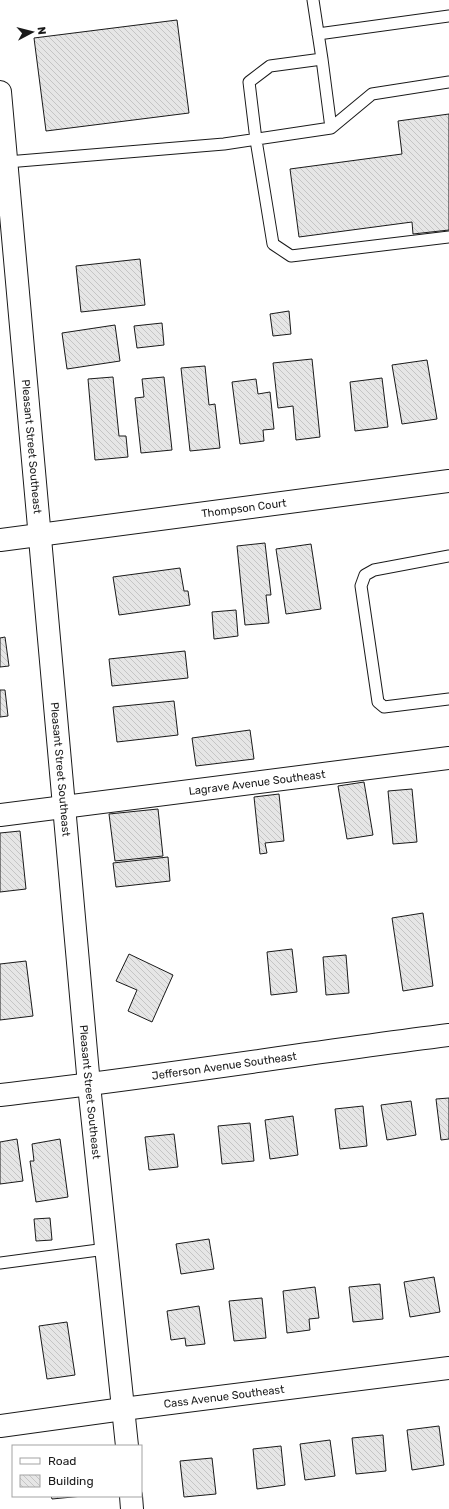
<svg xmlns="http://www.w3.org/2000/svg" width="449" height="1509" viewBox="0 0 449 1509" font-family="Rubik,sans-serif">
<style>
.building{fill:url(#building-back-hatch);stroke:#1a1a1a}
.lines{fill:none;stroke-linecap:round;stroke-linejoin:round}
.lane-casing{stroke:#1a1a1a;stroke-width:13}
.street-casing{stroke:#1a1a1a;stroke-width:24}
.lane{stroke:#fff;stroke-width:11}
.street{stroke:#fff;stroke-width:22}
.labels{text-anchor:middle;dominant-baseline:central;stroke-width:3;stroke-linejoin:round;paint-order:stroke}
.street-label{font-size:11px;fill:#1a1a1a;stroke:#fff}
</style>
<defs>
<pattern id="building-back-hatch" width="6" height="6" patternUnits="userSpaceOnUse"><rect width="6" height="6" fill="#e6e6e6"/><path d="M-1 5l2 2M0 0l6 6M5-1l2 2" fill="none" stroke="#c5c5c5"/></pattern>
</defs>
<rect width="100%" height="100%" fill="#fff"/>
<path class="building" d="M 177,20 L 189,113 L 46,131 L 34,38 Z
M 449,114 L 449,230 L 413,234 L 412,222 L 299,237 L 290,169 L 402,154 L 398,121 Z
M 140,259 L 145,305 L 81,312 L 76,266 Z
M 289,311 L 291,334 L 273,336 L 270,314 Z
M 162,323 L 164,345 L 137,348 L 134,326 Z
M 115,325 L 120,361 L 67,369 L 62,333 Z
M 312,359 L 320,437 L 296,440 L 293,406 L 278,408 L 273,363 Z
M 427,360 L 437,419 L 402,424 L 392,365 Z
M 205,366 L 209,405 L 215,404 L 220,448 L 190,451 L 181,368 Z
M 113,377 L 119,436 L 126,436 L 128,457 L 95,460 L 88,379 Z
M 164,377 L 172,450 L 141,453 L 135,398 L 144,397 L 142,379 Z
M 382,378 L 388,427 L 355,431 L 350,382 Z
M 256,379 L 258,394 L 270,392 L 274,429 L 263,430 L 264,441 L 240,444 L 232,382 Z
M 265,543 L 271,595 L 266,595 L 269,623 L 245,625 L 237,546 Z
M 311,544 L 321,609 L 286,614 L 276,549 Z
M 180,568 L 184,591 L 188,591 L 190,605 L 119,615 L 113,577 Z
M 236,610 L 238,636 L 214,639 L 212,612 Z
M 5,637 L 9,666 L 0,667 L 0,638 Z
M 185,651 L 188,678 L 112,686 L 109,659 Z
M 0,690 L 5,690 L 8,716 L 0,717 Z
M 174,701 L 178,735 L 117,742 L 113,707 Z
M 250,730 L 254,759 L 196,766 L 192,738 Z
M 364,782 L 373,835 L 347,839 L 338,786 Z
M 412,789 L 417,842 L 393,844 L 388,791 Z
M 279,794 L 284,841 L 265,843 L 267,853 L 260,854 L 254,797 Z
M 158,809 L 163,856 L 115,861 L 109,814 Z
M 20,831 L 26,889 L 0,892 L 0,833 Z
M 168,857 L 170,881 L 116,887 L 113,863 Z
M 423,913 L 433,986 L 403,991 L 392,918 Z
M 292,949 L 297,992 L 271,995 L 267,952 Z
M 129,954 L 173,975 L 152,1022 L 128,1011 L 137,990 L 116,981 Z
M 346,955 L 349,993 L 326,995 L 323,957 Z
M 26,961 L 33,1016 L 0,1020 L 0,964 Z
M 449,1098 L 449,1139 L 441,1140 L 436,1099 Z
M 411,1101 L 416,1135 L 387,1140 L 381,1105 Z
M 363,1106 L 367,1146 L 340,1149 L 335,1109 Z
M 293,1116 L 298,1155 L 270,1159 L 265,1120 Z
M 250,1123 L 254,1161 L 222,1164 L 218,1126 Z
M 174,1134 L 178,1167 L 149,1170 L 145,1137 Z
M 17,1139 L 23,1181 L 0,1184 L 0,1142 Z
M 60,1139 L 68,1197 L 36,1202 L 30,1161 L 34,1161 L 32,1144 Z
M 50,1218 L 52,1240 L 36,1241 L 34,1219 Z
M 209,1239 L 214,1269 L 181,1274 L 176,1244 Z
M 434,1277 L 440,1312 L 410,1317 L 404,1282 Z
M 380,1284 L 383,1319 L 353,1322 L 349,1287 Z
M 315,1287 L 319,1318 L 309,1319 L 310,1330 L 287,1333 L 283,1291 Z
M 262,1298 L 266,1338 L 234,1341 L 229,1301 Z
M 199,1306 L 205,1344 L 186,1346 L 185,1338 L 171,1340 L 167,1311 Z
M 67,1322 L 75,1375 L 47,1379 L 39,1326 Z
M 439,1426 L 444,1465 L 412,1470 L 407,1430 Z
M 383,1435 L 386,1471 L 356,1474 L 352,1438 Z
M 330,1440 L 335,1476 L 305,1480 L 300,1444 Z
M 281,1446 L 285,1485 L 257,1489 L 253,1449 Z
M 212,1458 L 216,1494 L 184,1497 L 180,1461 Z
M 51,1496 L 83,1496 L 52,1499 Z"/>
<g class="lines">
<g class="lane-casing">
<path id="lane" d="M 313,0 L 322,59 L 270,66 L 249,82 L 256,140 L 273,244 L 291,256 L 449,237
M 318,34 L 449,16
M 322,59 L 331,128
M 7,162 L 224,144 L 331,128 L 372,94 L 449,82
M 449,556 L 374,570 L 365,575 L 361,586 L 378,702 L 384,707 L 449,699
M 0,1263 L 106,1249"/>
</g>
<g class="street-casing">
<g id="street">
<path id="s1" d="M 0,92 L 89,1085 L 127,1446"/>
<path id="s2" d="M 0,540 L 449,481"/>
<path id="s3" d="M 0,815 L 449,758"/>
<path id="s4" d="M 0,1095 C 150,1078 299,1054 449,1035"/>
<path id="s5" d="M 0,1426 L 123,1409 L 449,1368"/>
<path d="M 131,1496 L 132,1509"/>
</g>
</g>
<use href="#lane" class="lane"/>
<use href="#street" class="street"/>
</g>
<g class="labels">
<g class="street-label">
<text stroke="none"><textPath href="#s1" startOffset="356">Pleasant Street Southeast</textPath></text>
<text stroke="none"><textPath href="#s2" startOffset="246">Thompson Court</textPath></text>
<text stroke="none"><textPath href="#s1" startOffset="680">Pleasant Street Southeast</textPath></text>
<text stroke="none"><textPath href="#s3" startOffset="259">Lagrave Avenue Southeast</textPath></text>
<text stroke="none"><textPath href="#s4" startOffset="226">Jefferson Avenue Southeast</textPath></text>
<text stroke="none"><textPath href="#s1" startOffset="1004">Pleasant Street Southeast</textPath></text>
<text stroke="none"><textPath href="#s5" startOffset="226">Cass Avenue Southeast</textPath></text>
</g>
</g>
<rect x="12" y="1445" width="130" height="52" fill="#ffffff" stroke="#a3a3a3"/>
<rect x="20" y="1458" width="20" height="6" fill="#ffffff" stroke="#a3a3a3"/>
<text x="48" y="1465" font-size="12" fill="#1a1a1a">Road</text>
<rect x="20" y="1475" width="20" height="12" fill="url(#building-back-hatch)" stroke="#a3a3a3"/>
<text x="48" y="1485" font-size="12" fill="#1a1a1a">Building</text>
<g transform="translate(32 32) rotate(83)" stroke="#ffffff" stroke-width="3" paint-order="stroke">
<path d="M0-3L7 15L0 10L-7 15Z" fill="#1a1a1a"/>
<text y="-6" font-size="11" font-weight="bold" text-anchor="middle" fill="#1a1a1a">N</text>
</g>
</svg>
